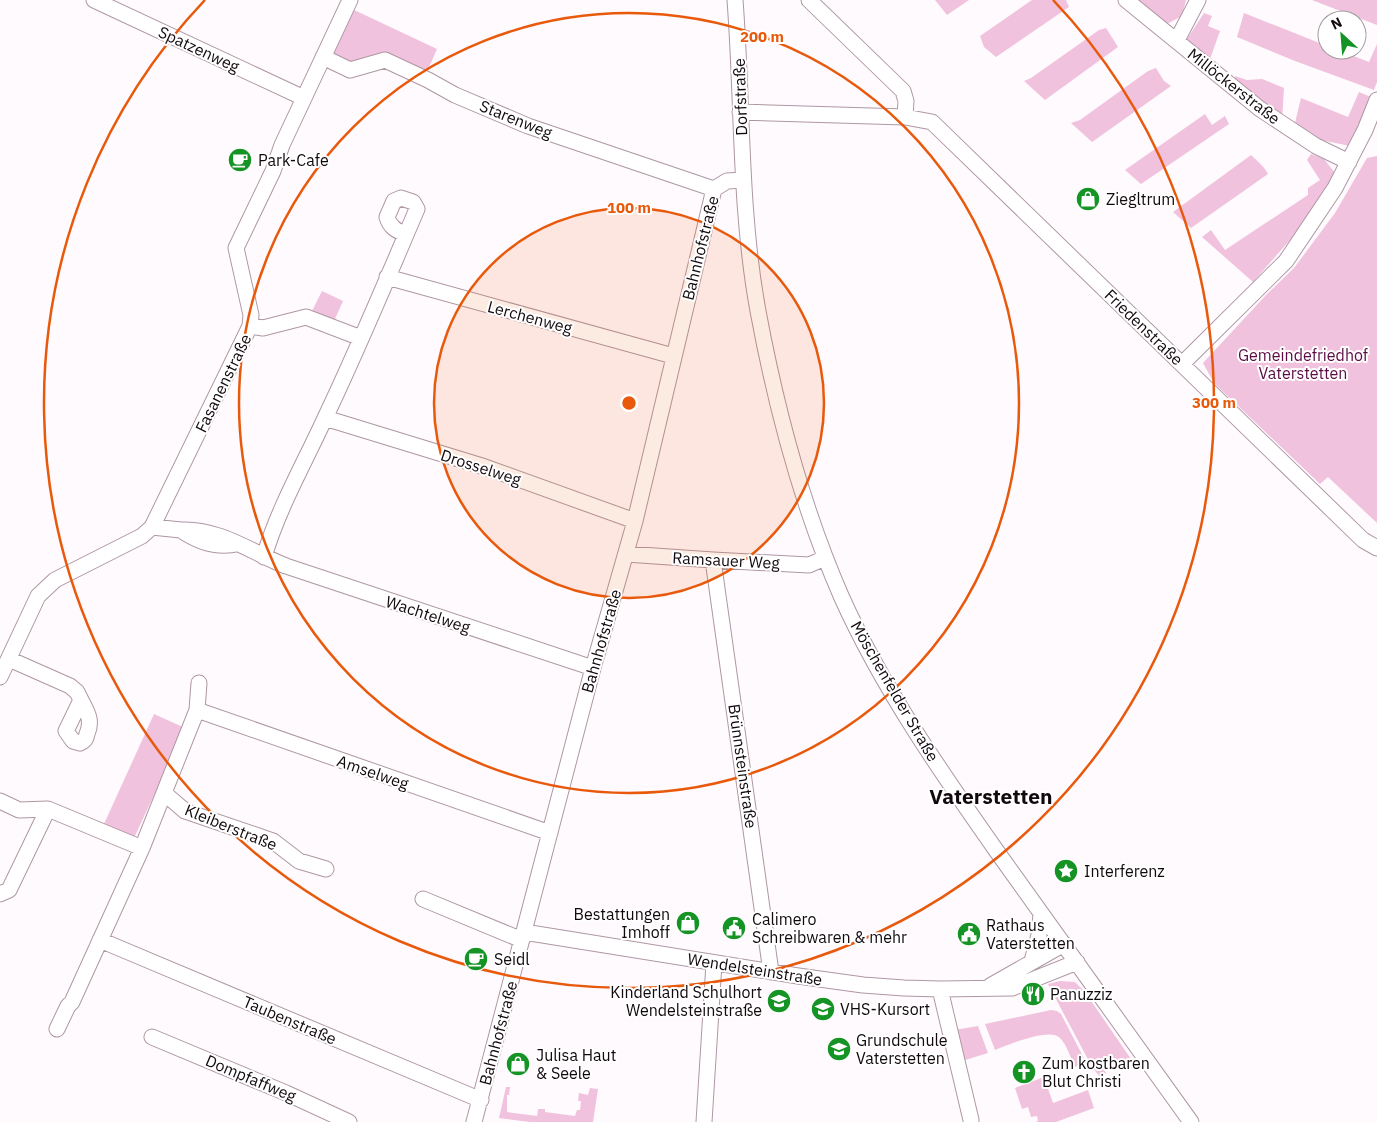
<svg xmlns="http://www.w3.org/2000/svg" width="1377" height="1122" viewBox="0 0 1377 1122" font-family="'IBM Plex Sans',sans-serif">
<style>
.green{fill:#f1c2dd}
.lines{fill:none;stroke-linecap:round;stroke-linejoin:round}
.minor-casing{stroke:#ae97a4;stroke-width:17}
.minor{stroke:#fff;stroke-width:15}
.ring{fill:none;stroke:#e8590c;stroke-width:2.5}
.labels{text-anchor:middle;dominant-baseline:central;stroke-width:4;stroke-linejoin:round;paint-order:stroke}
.street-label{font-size:16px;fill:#11090d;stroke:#fff}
.poi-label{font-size:16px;fill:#11090d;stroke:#fff;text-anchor:start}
.park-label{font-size:16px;fill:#5b0c45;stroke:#fff}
.district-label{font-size:21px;font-weight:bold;fill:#11090d;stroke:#fff}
.centre{fill:#e8590c;stroke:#fff;stroke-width:2.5}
.ring-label{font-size:15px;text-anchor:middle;font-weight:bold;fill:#e8590c;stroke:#fff;stroke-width:4;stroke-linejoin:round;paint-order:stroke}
</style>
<rect width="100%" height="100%" fill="#fffafd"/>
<path class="green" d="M 935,0 L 969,0 L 947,15 Z
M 1032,0 L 1066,0 L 1069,7 L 996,57 L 984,47 L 980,36 Z
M 1133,0 L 1186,0 L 1182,16 L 1165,25 Z
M 1312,0 L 1377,0 L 1377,25 L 1317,2 Z
M 352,9 L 437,49 L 426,74 L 385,55 L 351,66 L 330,55 Z
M 1204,13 L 1212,16 L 1208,26 L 1220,31 L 1210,59 L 1187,39 Z
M 1244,13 L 1327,46 L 1327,50 L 1338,50 L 1369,62 L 1377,44 L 1377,82 L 1374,90 L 1295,61 L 1237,37 Z
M 1106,28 L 1118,47 L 1045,100 L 1024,81 L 1031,78 L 1099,30 Z
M 1156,68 L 1164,81 L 1171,86 L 1092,142 L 1071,123 L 1080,120 L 1148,71 Z
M 1235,76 L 1247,80 L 1262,79 L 1284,88 L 1282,121 L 1235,85 Z
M 1359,92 L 1371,97 L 1350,146 L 1321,140 L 1294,127 L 1301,98 L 1348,117 Z
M 1205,114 L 1212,125 L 1225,116 L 1229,124 L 1141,184 L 1125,170 Z
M 1311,154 L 1324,159 L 1335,173 L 1311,216 L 1253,282 L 1202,237 L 1211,230 L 1225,250 L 1308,195 L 1308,188 L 1320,180 L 1307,160 Z
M 1251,155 C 1257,161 1265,167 1268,174 L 1191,228 L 1173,212 Z
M 1377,156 L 1377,523 L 1328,477 L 1320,484 L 1214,383 L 1203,363 L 1266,295 L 1294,268 L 1335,213 L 1367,158 Z
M 322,291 L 343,301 L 335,319 L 330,322 L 310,315 Z
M 154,714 L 185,728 L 134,838 L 104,824 Z
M 1060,981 L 1075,982 L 1085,992 L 1131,1059 L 1117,1067 L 1115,1063 L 1104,1069 L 1106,1073 L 1100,1077 L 1092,1067 L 1048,984 Z
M 1051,1010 L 1057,1011 L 1061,1014 L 1086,1062 L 1075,1067 C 1071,1059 1067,1045 1060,1038 C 1050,1027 1008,1045 995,1050 L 985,1024 Z
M 978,1026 L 988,1053 L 962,1061 L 954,1030 Z
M 1044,1077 L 1053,1103 L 1088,1090 L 1094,1108 L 1056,1122 L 1035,1122 L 1038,1121 L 1037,1116 L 1031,1117 L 1028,1107 L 1022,1109 L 1015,1088 Z
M 506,1087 L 510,1087 L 509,1095 L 507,1095 L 507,1112 L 537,1116 L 538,1109 L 545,1109 L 545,1112 L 575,1116 L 577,1110 L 580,1110 L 581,1101 L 578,1101 L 579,1093 L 588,1095 L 590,1088 L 598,1089 L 593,1122 L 530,1122 L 499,1118 Z"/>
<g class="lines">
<g class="minor-casing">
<path id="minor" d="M 94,0 L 304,98
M 735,0 C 743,104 739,208 758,311 C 776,408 802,507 842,598 C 883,689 941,772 998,853 C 1062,943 1127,1032 1191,1122
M 809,0 L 903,91 L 906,101 L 905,117
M 1126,0 L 1260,109 L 1316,146 L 1349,162
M 1177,40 L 1198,0
M 323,57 L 350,70 L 385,60 L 428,80 L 455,95 L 528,126 L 714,189
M 740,112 L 905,117 L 932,122 L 1363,540 L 1377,548
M 387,277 L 673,356
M 250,326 L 263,328 L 306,317 L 361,338
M 1182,364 L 1286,261 L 1335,188 L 1365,130 L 1377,100
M 325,418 L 485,467 L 635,521
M 152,527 L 181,530
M 237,544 C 216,548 198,542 181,530 C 219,528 253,553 286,566 L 593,668
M 626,554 L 713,560 L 809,565 L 825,558
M 264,557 C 278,509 304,464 325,418 C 358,349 387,279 417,209 L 413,202 L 401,198 L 394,201 L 387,217 C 390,227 396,231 406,234
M 713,560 L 771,972
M 9,659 L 70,686 L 77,692 L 81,700 L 66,731 L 73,741 L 80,743 C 85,741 86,739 87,734 C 93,720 87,712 81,700
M 0,677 L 38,596 L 55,580 L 142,536 L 152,527 L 250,326 L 251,315 L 236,248 L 273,171 L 282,145 L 350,0
M 197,710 L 550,833
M 164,793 L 185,811 L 273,841 L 299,861 L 326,869
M 0,801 L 19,810 L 48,809 L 9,890 L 0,894
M 48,809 L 142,848
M 423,899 L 522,940
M 524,932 L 798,976 L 863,985 L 904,988 L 940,989 L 1012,988 L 1077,962
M 100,940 L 481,1100
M 1032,961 L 1039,935 L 1041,914
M 990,986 L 1064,944
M 940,989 L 971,1120
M 57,1029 L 68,1006 L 72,1002 L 142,848 L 197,710 L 199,683
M 152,1037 L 286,1093 L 349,1122
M 474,1122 L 593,668 L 635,521 L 714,189 L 727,181 L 743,180
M 704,1122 L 714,963"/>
</g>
<use href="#minor" class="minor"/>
</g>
<circle cx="629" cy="403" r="195" fill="#e8590c" fill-opacity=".12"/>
<g class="ring">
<circle cx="629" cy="403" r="195"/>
<circle cx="629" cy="403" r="390"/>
<path d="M1053 0A585 585 0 1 1 205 0"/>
</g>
<defs>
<g id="cafe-disc" transform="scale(1.25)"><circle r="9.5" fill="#159324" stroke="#fff"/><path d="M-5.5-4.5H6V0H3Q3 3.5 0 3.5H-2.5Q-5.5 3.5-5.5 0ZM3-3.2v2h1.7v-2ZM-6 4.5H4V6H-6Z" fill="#fff"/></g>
<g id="shop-disc" transform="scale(1.25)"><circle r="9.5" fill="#159324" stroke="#fff"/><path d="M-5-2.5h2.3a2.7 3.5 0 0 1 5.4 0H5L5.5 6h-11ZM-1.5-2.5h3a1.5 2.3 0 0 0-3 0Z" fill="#fff"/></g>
<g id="sight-disc" transform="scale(1.25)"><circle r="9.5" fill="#159324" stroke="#fff"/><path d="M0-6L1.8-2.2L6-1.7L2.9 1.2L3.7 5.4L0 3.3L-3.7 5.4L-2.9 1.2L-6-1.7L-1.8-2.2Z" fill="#fff"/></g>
<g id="civic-disc" transform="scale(1.25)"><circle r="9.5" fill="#159324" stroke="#fff"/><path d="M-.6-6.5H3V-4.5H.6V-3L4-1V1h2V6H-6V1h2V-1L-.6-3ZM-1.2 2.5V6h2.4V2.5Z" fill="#fff"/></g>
<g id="restaurant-disc" transform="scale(1.25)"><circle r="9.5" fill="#159324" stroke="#fff"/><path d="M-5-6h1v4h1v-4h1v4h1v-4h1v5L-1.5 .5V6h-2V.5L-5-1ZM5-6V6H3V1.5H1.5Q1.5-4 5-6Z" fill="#fff"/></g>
<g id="school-disc" transform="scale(1.25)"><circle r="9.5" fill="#159324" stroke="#fff"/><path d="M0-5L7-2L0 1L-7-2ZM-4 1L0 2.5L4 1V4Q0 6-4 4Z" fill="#fff"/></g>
<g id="church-disc" transform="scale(1.25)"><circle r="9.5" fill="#159324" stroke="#fff"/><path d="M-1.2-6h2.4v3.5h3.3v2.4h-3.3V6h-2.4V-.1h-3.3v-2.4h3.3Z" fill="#fff"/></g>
</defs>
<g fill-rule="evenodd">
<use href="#cafe-disc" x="240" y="160"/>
<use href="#shop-disc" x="1088" y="199"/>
<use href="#sight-disc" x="1066" y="871"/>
<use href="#shop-disc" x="688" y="923"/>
<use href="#civic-disc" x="734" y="928"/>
<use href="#civic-disc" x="969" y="934"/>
<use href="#cafe-disc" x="476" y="959"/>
<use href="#restaurant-disc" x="1033" y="994"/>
<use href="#school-disc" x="779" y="1001"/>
<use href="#school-disc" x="823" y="1009"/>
<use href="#school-disc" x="839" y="1049"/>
<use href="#shop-disc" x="518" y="1064"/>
<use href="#church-disc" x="1024" y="1072"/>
</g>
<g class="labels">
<g class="street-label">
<text transform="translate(199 49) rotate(25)">Spatzenweg</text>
<text transform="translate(1234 86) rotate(38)">Millöckerstraße</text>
<text transform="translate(740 97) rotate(-92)">Dorfstraße</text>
<text transform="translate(516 119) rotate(22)">Starenweg</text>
<text transform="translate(700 248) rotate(-76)">Bahnhofstraße</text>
<text transform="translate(530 317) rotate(15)">Lerchenweg</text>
<text transform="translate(1144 327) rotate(44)">Friedenstraße</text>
<text transform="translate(223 383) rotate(-64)">Fasanenstraße</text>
<text transform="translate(481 467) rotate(18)">Drosselweg</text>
<text transform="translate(726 560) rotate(3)">Ramsauer Weg</text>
<text transform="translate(428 614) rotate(18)">Wachtelweg</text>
<text transform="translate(601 641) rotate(-74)">Bahnhofstraße</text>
<text transform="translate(895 691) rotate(60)">Möschenfelder Straße</text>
<text transform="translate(743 766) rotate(82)">Brünnsteinstraße</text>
<text transform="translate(373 772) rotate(19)">Amselweg</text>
<text transform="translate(231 827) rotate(22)">Kleiberstraße</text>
<text transform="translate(755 969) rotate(9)">Wendelsteinstraße</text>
<text transform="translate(290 1020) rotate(23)">Taubenstraße</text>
<text transform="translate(498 1033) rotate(-75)">Bahnhofstraße</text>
<text transform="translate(251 1078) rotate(23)">Dompfaffweg</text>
</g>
<g class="poi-label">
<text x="258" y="160">Park-Cafe</text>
<text x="1106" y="199">Ziegltrum</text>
<text x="1084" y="871">Interferenz</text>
<text x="670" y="914" text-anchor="end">Bestattungen<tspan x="670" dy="18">Imhoff</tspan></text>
<text x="752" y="919">Calimero<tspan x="752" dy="18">Schreibwaren &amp; mehr</tspan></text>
<text x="986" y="925">Rathaus<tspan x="986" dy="18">Vaterstetten</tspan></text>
<text x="494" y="959">Seidl</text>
<text x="762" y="992" text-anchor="end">Kinderland Schulhort<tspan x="762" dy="18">Wendelsteinstraße</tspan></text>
<text x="1050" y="994">Panuzziz</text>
<text x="840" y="1009">VHS-Kursort</text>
<text x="856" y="1040">Grundschule<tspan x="856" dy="18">Vaterstetten</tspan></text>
<text x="536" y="1055">Julisa Haut<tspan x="536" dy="18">&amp; Seele</tspan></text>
<text x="1042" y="1063">Zum kostbaren<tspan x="1042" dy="18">Blut Christi</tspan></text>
</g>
<g class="park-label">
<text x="1303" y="355">Gemeindefriedhof<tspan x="1303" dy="18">Vaterstetten</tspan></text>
</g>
<g class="district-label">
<text x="991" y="796">Vaterstetten</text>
</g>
</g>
<circle cx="629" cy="403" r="8" class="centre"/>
<g class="ring-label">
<text x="762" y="42">200 m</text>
<text x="629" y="213">100 m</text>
<text x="1214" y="408">300 m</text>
</g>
<g transform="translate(1342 35) rotate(334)"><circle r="24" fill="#ffffff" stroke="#a09d9e"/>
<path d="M0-4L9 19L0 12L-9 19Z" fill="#159324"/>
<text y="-8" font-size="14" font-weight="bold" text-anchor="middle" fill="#11090d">N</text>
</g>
</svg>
